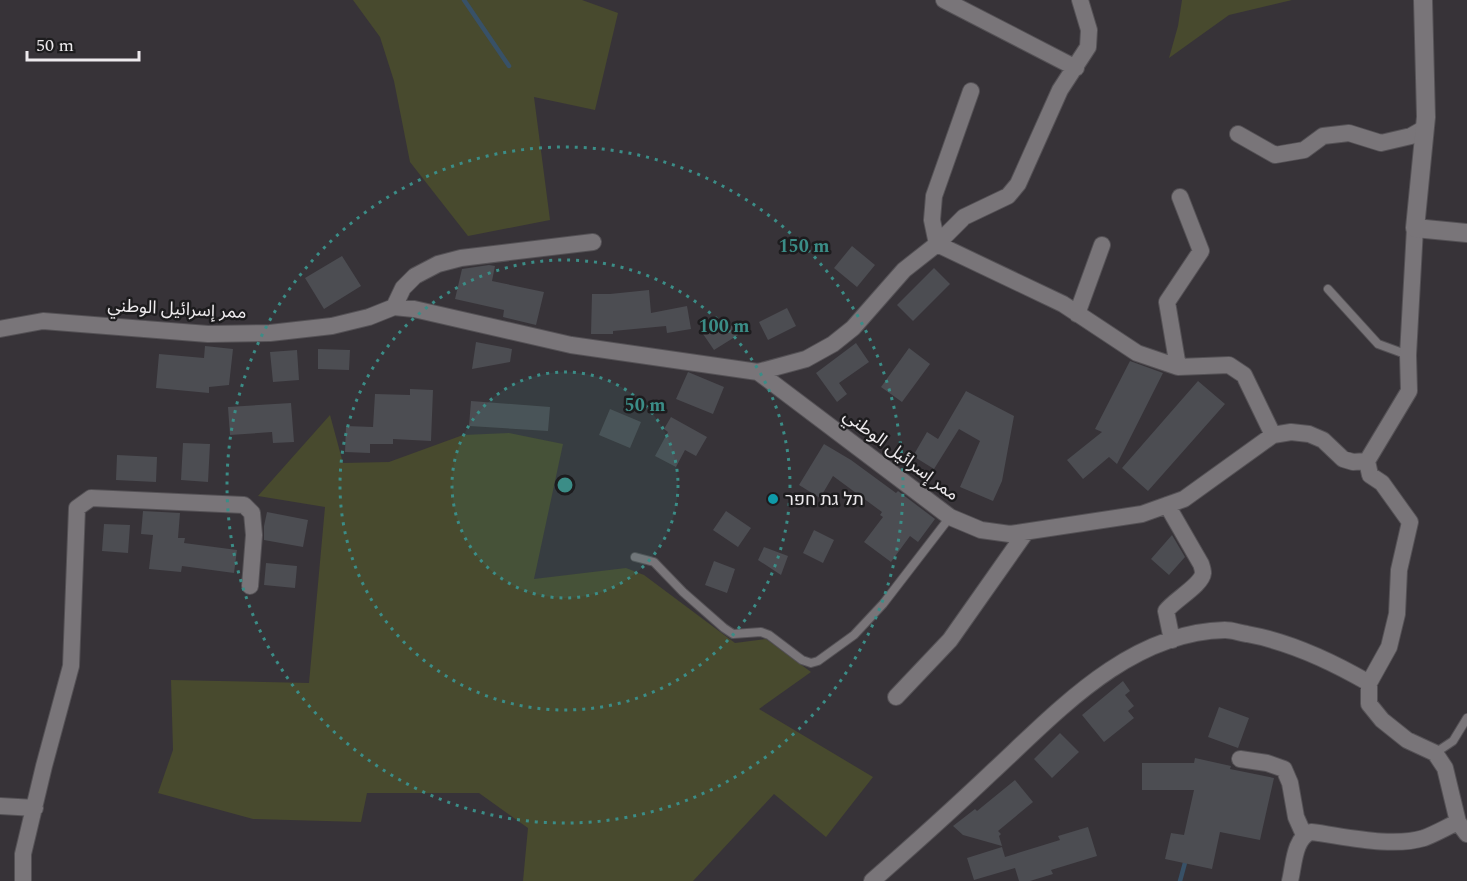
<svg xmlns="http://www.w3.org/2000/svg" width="1467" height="881" viewBox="0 0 1467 881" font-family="Spectral,'Noto Sans Arabic',Heebo,serif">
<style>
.green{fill:#484a2e}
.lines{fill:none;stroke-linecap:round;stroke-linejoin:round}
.stream{stroke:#385167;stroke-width:4.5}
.building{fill:#4c4d52}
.lane-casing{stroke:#545155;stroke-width:10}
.street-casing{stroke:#545155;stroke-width:18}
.secondary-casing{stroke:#545155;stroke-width:20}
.lane{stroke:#797579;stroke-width:8}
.street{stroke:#797579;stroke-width:16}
.secondary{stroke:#797579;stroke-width:18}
.ring{fill:none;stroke:#3b8d87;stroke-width:3;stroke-dasharray:3 6}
.culture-dot{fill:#0f9aa8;stroke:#1d1c1e;stroke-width:2}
.labels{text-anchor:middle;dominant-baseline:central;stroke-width:5;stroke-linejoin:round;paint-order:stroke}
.street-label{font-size:18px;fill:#edeaed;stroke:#1d1c1e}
.poi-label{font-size:18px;fill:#edeaed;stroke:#1d1c1e;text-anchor:start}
.centre{fill:#3b8d87;stroke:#1d1c1e;stroke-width:3}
.ring-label{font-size:18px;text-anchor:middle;font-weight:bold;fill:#3b8d87;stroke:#1d1c1e;stroke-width:5;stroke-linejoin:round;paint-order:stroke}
</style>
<rect width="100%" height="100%" fill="#373338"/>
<path class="green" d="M 353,0 L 582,0 L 618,13 L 595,110 L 534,97 L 550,220 L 468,236 L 410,162 L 394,81 L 380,37 Z
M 1182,0 L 1292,0 L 1229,15 L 1169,58 L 1178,26 Z
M 330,415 L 343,463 L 389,462 L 463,435 L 509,433 L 563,444 L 534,579 L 626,568 L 644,575 L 735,643 L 766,639 L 811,672 L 759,709 L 873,777 L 826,837 L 774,794 L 693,881 L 523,881 L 528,828 L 479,793 L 367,793 L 361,822 L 253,819 L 158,793 L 173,750 L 171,680 L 309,683 L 325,507 L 258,496 Z"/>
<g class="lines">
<path class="stream" d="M 464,0 L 509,66
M 1180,881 L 1186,859"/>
</g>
<path class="building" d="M 852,246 L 875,265 L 857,287 L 834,268 Z
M 342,256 L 361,286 L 324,309 L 305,278 Z
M 489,265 L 495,266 L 492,281 L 544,292 L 536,325 L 503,317 L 504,310 L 455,299 L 462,269 Z
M 934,268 L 950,284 L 913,321 L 897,305 Z
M 649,290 L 651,313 L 687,306 L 691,329 L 667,333 L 666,326 L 613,331 L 613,334 L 591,334 L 592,294 L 610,294 Z
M 787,308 L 796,326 L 768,340 L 759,322 Z
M 727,318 L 738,335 L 714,350 L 703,334 Z
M 476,342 L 512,349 L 510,362 L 472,369 Z
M 856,343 L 869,362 L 839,383 L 847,394 L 837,402 L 816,373 Z
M 205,346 L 233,349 L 229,385 L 209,387 L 209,393 L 156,388 L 159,354 L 204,358 Z
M 909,348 L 930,364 L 902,402 L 881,387 Z
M 318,349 L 350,350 L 349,370 L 318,369 Z
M 297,350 L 299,380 L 273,382 L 270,352 Z
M 1130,361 L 1163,373 L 1117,464 L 1109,457 L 1083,479 L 1067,460 L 1102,432 L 1095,429 Z
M 688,372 L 724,387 L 713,414 L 676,399 Z
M 1198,381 L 1225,404 L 1148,491 L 1122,468 Z
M 410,389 L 433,390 L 431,441 L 393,439 L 393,444 L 370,444 L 370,453 L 345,452 L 346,426 L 373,427 L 375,394 L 410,395 Z
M 966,391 L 1014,416 L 1002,481 L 993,501 L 960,487 L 980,441 L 959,429 L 934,469 L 913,456 L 927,432 L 938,439 Z
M 471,401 L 550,407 L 548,431 L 469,426 Z
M 291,403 L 294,442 L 273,443 L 272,432 L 230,435 L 228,407 Z
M 610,409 L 641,422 L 630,448 L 599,435 Z
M 671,417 L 707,437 L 696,456 L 685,450 L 676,467 L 655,456 L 668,432 L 664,429 Z
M 183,443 L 210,444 L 208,482 L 181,480 Z
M 824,444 L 851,460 L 896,493 L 898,491 L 935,519 L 918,542 L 910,536 L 891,562 L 864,542 L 883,517 L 880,515 L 882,512 L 833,476 L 820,498 L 799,485 Z
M 117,455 L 157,457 L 156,482 L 116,480 Z
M 143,511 L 180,513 L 178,538 L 185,538 L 184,543 L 237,550 L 234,573 L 182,566 L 181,572 L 149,569 L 153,535 L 141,534 Z
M 726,511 L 751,528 L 738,547 L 713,530 Z
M 267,512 L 308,520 L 303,547 L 264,540 L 264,526 Z
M 104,524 L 130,525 L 128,553 L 102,551 Z
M 814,530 L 834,540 L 823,563 L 803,553 Z
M 1172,535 L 1185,557 L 1169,575 L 1151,559 Z
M 764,547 L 788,556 L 781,575 L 758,560 Z
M 714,561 L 735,569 L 727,593 L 705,585 Z
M 266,563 L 297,566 L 295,588 L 264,585 Z
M 1123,681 L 1130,691 L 1125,695 L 1134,706 L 1128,711 L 1134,718 L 1104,742 L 1082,715 Z
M 1219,707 L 1249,718 L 1238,748 L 1208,737 Z
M 1060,733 L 1079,752 L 1052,778 L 1034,759 Z
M 1195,758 L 1231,766 L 1230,769 L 1274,778 L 1260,840 L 1220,832 L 1212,869 L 1165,859 L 1171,833 L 1184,835 L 1194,790 L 1142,790 L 1142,763 L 1194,763 Z
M 1015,780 L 1033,802 L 998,831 L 1001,834 L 999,836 L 1002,846 L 963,835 L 953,826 L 975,809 L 977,811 Z
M 1088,827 L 1097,856 L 1051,870 L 1053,874 L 1030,881 L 1019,881 L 1015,868 L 974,880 L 967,858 L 1002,847 L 1005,857 L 1060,840 L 1058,836 Z"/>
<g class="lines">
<g class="lane-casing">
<path id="lane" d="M 1328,289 L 1378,344 L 1408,355
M 635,557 L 654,562 L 683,592 L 724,628 L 733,634 L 761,632 L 769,635 L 802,660 L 811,663 L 818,661 L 854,635 L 883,604 L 950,517
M 1435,753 L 1453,741 L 1467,718"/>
</g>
<g class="street-casing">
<path id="street" d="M 944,0 L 1076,68
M 1238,134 L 1275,155 L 1304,150 L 1323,136 L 1349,133 L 1381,143 L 1411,136 L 1425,128
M 937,244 L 1063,304 L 1137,353 L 1178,367 L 1229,365 L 1244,375 L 1273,435
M 937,244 L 932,220 L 934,196 L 971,91
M 394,307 L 403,288 L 415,276 L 438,264 L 461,258 L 593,242
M 1077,314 L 1102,245
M 0,329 L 43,321 L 208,334 L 270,333 L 332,326 L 369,317 L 394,307 L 414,309 L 571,345 L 758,372 L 950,517 L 981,530 L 1010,534 L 1142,514 L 1184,499 L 1273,435 L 1291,432 L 1309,434 L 1323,440 L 1343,459 L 1353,462 L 1367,461
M 1178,367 L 1167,302 L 1201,251 L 1180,197
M 758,372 L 806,359 L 833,344 L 853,328 L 904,270 L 937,244 L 964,217 L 1008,196 L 1018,184 L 1060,90 L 1088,47 L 1089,30 L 1080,0
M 1367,461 L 1370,475 L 1382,483 L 1410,522 L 1399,570 L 1397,614 L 1389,647 L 1369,683 L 1369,704 L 1382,720 L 1407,740 L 1435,753 L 1445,768 L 1458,822 L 1467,834
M 1367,461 L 1409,391 L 1408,355 L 1415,228
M 1167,505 L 1201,564 C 1202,567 1203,570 1203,573 C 1202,585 1174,600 1166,611 L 1172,640
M 896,697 L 950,640 L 1026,532
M 1240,759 L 1267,763 L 1284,769 L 1290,783 L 1296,817 L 1304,835
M 0,806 L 35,808
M 23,881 L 23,854 L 44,766 L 71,666 L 77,508 L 91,498 L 244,505 L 252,513 L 254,535 L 250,586
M 872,881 C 912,846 952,810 990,774 C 1056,713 1128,632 1225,630 C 1232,630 1240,633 1247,634 C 1291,642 1331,661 1369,683
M 1290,881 C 1294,865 1294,838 1311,832 C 1344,836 1391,848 1424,838 C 1435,834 1447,827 1458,822"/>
</g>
<g class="secondary-casing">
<path id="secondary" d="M 1423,0 L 1426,117 L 1415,228 L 1467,233"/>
</g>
<use href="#lane" class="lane"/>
<use href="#street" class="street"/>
<use href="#secondary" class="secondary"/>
</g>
<circle cx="565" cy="485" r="113" fill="#3b8d87" fill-opacity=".12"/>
<g class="ring">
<circle cx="565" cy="485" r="113"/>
<circle cx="565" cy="485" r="225"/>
<circle cx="565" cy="485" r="338"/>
</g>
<circle class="culture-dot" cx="773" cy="499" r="6"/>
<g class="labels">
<g class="street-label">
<text transform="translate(177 309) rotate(3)">ممر إسرائيل الوطني</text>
<text transform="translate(901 455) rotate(37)">ممر إسرائيل الوطني</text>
</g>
<g class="poi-label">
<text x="785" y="499">תל גת חפר</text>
</g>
</g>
<circle cx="565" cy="485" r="9" class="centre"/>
<g class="ring-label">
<text x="804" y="252">150 m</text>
<text x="724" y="332">100 m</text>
<text x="645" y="411">50 m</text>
</g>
<path d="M27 51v9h112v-9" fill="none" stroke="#edeaed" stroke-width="3"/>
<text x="36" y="51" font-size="18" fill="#edeaed" stroke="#1d1c1e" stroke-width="4.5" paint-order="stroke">50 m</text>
</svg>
